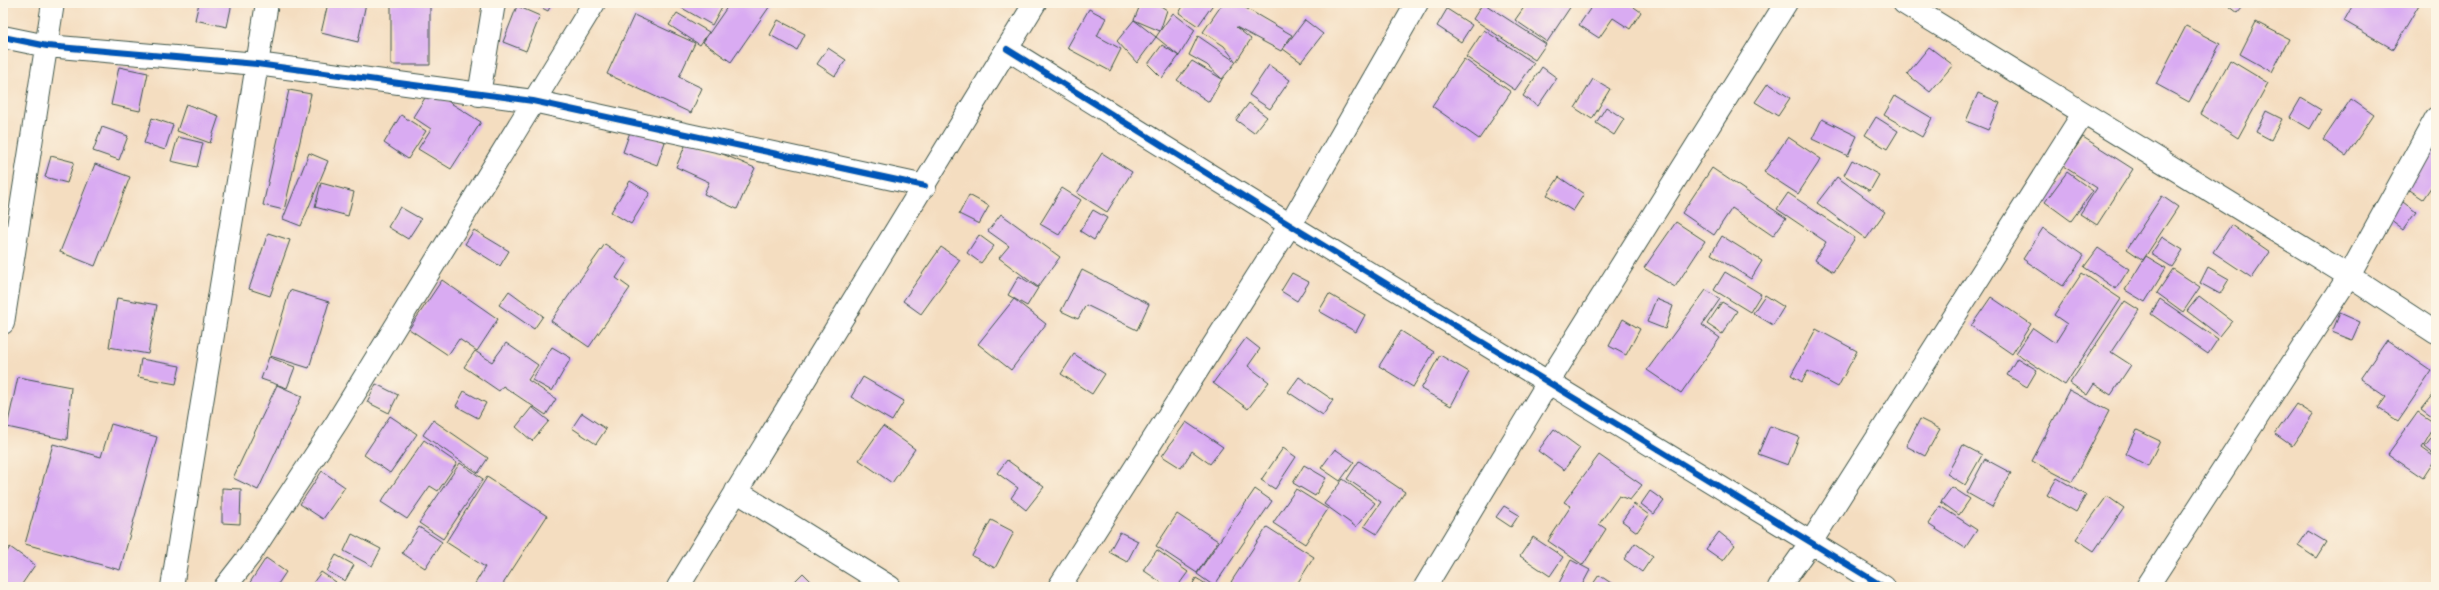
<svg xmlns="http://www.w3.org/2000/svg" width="2439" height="590" viewBox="0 0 2439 590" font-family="Dekko,sans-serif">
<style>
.building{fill:#d9abf2}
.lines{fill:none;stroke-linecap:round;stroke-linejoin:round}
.minor-casing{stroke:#3f5549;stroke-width:24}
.minor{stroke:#fff;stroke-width:22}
.cycleway-casing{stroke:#fcf5e5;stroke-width:8}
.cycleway{stroke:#0057b8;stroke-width:6}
</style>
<rect width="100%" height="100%" fill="#fcf5e5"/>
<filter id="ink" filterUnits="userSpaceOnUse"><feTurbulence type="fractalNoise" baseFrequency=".025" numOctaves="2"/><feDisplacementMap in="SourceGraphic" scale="8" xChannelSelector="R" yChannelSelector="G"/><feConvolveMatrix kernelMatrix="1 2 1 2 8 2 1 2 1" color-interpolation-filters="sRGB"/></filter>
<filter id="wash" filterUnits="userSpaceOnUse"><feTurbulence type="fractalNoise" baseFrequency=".012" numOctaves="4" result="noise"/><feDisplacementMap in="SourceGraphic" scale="16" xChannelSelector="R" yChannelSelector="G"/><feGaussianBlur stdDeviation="0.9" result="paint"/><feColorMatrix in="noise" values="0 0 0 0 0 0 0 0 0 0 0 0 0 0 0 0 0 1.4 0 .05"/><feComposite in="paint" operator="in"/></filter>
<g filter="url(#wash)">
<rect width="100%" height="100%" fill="#f4ddc0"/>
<g id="blocks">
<path class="building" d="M 199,3 L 232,3 L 227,27 L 195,20 Z
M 328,3 L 366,3 L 358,42 L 321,33 Z
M 532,3 L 552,3 L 548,11 Z
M 673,3 L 724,3 L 712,25 Z
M 730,3 L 772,3 L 731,62 L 703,42 Z
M 1141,3 L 1156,3 L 1167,10 L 1160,31 L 1173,13 L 1195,30 L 1179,56 L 1156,37 L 1160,31 L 1134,20 L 1156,37 L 1137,63 L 1117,41 L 1134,20 Z
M 1185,3 L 1214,3 L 1198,26 L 1179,13 Z
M 1223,3 L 1237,3 L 1292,35 L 1281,51 L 1236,27 L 1251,39 L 1236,62 L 1224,46 L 1203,32 Z
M 1483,3 L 1546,44 L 1535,60 L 1473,19 Z
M 1527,3 L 1573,3 L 1547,42 L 1515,20 Z
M 1594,3 L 1628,3 L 1641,12 L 1630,29 L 1613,18 L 1599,38 L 1579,25 Z
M 2225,3 L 2246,3 L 2238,13 Z
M 2354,3 L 2420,3 L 2393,49 L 2344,21 Z
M 391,4 L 430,4 L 430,65 L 391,65 Z
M 517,6 L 540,16 L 526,51 L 503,42 Z
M 1089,9 L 1106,18 L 1097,36 L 1121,49 L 1110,71 L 1067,48 Z
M 1447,9 L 1472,25 L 1461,42 L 1437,26 Z
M 677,13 L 709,32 L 700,45 L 669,25 Z
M 634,15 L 695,43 L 679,77 L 702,88 L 691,113 L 607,74 Z
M 778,20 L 805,34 L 797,50 L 770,35 Z
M 1305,20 L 1323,34 L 1301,62 L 1283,49 Z
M 2256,22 L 2289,39 L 2272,72 L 2240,54 Z
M 2186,26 L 2220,44 L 2189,102 L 2156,84 Z
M 1484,30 L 1534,63 L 1515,90 L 1466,57 Z
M 1198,36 L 1236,62 L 1222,79 L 1207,65 L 1189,55 Z
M 1162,45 L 1179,56 L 1162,78 L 1148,64 Z
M 1929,47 L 1953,65 L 1930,92 L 1907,74 Z
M 828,48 L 846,60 L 835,76 L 817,64 Z
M 1464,59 L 1511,92 L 1479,139 L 1432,106 Z
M 2230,60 L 2268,83 L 2238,138 L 2201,114 Z
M 1192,61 L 1222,79 L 1209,102 L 1177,80 Z
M 1269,65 L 1290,80 L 1270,109 L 1249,95 Z
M 119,67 L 148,73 L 140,111 L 111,105 Z
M 1542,67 L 1557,78 L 1538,106 L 1523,96 Z
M 1593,79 L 1610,89 L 1592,119 L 1575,108 Z
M 1768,83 L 1790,98 L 1778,116 L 1755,102 Z
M 289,90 L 311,94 L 284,210 L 263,205 Z
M 430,90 L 481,122 L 451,169 L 418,149 L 431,129 L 413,117 Z
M 1978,93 L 2000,103 L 1988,130 L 1966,121 Z
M 1895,96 L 1932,118 L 1922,137 L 1884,115 Z
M 2301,98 L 2321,110 L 2310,129 L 2290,117 Z
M 2351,99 L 2374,115 L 2346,156 L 2323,140 Z
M 1249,103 L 1267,117 L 1254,133 L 1236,120 Z
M 186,104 L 219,116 L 210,143 L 177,131 Z
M 1606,107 L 1624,119 L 1614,135 L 1596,123 Z
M 2266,111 L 2282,119 L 2271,140 L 2256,132 Z
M 401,115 L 426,131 L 408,159 L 384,143 Z
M 1876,117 L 1898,131 L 1887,149 L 1865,135 Z
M 152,118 L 173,125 L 165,150 L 144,143 Z
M 1822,119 L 1857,136 L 1848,156 L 1812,139 Z
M 2436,126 L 2436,180 L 2423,199 L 2395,180 Z
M 102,127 L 128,136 L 119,160 L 93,151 Z
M 631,129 L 665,142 L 657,165 L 623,152 Z
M 178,137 L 203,143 L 197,167 L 171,161 Z
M 1788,137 L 1821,159 L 1798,194 L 1764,172 Z
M 2083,137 L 2133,169 L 2097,225 L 2080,214 L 2097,188 L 2063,166 Z
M 688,139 L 755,168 L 737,209 L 704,194 L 709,182 L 676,167 Z
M 309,153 L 328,161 L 301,226 L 283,219 Z
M 1102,153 L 1132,172 L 1107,212 L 1077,193 Z
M 51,156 L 74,162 L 67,183 L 45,177 Z
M 1852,160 L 1879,175 L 1870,191 L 1844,175 Z
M 95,164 L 130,177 L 95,266 L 60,252 Z
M 1712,168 L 1786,218 L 1773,236 L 1732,208 L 1714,235 L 1682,213 Z
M 2067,172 L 2093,191 L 2071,221 L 2045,202 Z
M 1559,177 L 1584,194 L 1573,211 L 1547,195 Z
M 1837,177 L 1885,212 L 1866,239 L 1817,203 Z
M 630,181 L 650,193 L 631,224 L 611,212 Z
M 321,183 L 354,192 L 348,216 L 315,207 Z
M 1062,188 L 1081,200 L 1059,235 L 1040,224 Z
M 2386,189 L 2416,212 L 2403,230 L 2373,207 Z
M 1788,193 L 1855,238 L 1833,272 L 1815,260 L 1826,242 L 1777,209 Z
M 969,195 L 989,206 L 979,224 L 959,214 Z
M 2162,196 L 2178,207 L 2143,260 L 2127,249 Z
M 400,207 L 421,219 L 408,239 L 388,227 Z
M 1093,210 L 1107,218 L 1094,240 L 1080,231 Z
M 1001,214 L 1060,257 L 1038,287 L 999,258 L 1009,246 L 988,231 Z
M 1676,222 L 1705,241 L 1675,287 L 1644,268 Z
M 2231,225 L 2270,252 L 2252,278 L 2213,252 Z
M 2043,228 L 2084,256 L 2063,286 L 2023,259 Z
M 474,230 L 509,251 L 500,266 L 465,244 Z
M 268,233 L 290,240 L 270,296 L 249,289 Z
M 979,235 L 994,246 L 981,263 L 967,253 Z
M 1722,236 L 1762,261 L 1751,279 L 1711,254 Z
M 2162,237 L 2183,250 L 2172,267 L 2151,254 Z
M 605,244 L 628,260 L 616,278 L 630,288 L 589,347 L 551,321 Z
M 941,247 L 960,260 L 921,314 L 903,301 Z
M 2098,248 L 2129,269 L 2116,289 L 2084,267 Z
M 2146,256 L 2166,268 L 2145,302 L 2125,290 Z
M 2208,267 L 2229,279 L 2220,294 L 2200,283 Z
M 2173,269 L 2200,287 L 2183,312 L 2157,293 Z
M 1082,270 L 1149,304 L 1137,330 L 1086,305 L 1078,319 L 1061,311 Z
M 1725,272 L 1761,294 L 1750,312 L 1714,290 Z
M 1292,273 L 1309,282 L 1297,301 L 1281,291 Z
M 2082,273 L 2121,299 L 2065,385 L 2016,353 L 2033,328 L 2055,343 L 2067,324 L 2054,315 Z
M 1019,276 L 1038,288 L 1027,306 L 1008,295 Z
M 442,280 L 498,319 L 477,351 L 459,339 L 448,355 L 409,329 Z
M 290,290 L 329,302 L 309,368 L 270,356 Z
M 1706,290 L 1720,299 L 1702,325 L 1720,338 L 1681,393 L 1647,370 Z
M 509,291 L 543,316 L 534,329 L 499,305 Z
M 1329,294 L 1365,315 L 1356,332 L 1319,311 Z
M 1765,295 L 1784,307 L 1773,325 L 1753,313 Z
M 2199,296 L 2232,321 L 2220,336 L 2187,311 Z
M 1991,297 L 2031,324 L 2012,354 L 1971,326 Z
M 117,298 L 157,305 L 148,354 L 109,347 Z
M 1014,299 L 1046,324 L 1011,370 L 978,344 Z
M 1656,299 L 1673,306 L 1665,329 L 1647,322 Z
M 2160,299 L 2218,339 L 2208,354 L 2151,314 Z
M 2125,301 L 2139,310 L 2111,352 L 2131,365 L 2111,395 L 2094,384 L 2087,395 L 2070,383 Z
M 1722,302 L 1737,311 L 1722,334 L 1707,324 Z
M 2340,313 L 2360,322 L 2352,340 L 2332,332 Z
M 1623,319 L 1640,329 L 1626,355 L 1609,346 Z
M 1816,329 L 1857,351 L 1838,387 L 1808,371 L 1802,382 L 1791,375 Z
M 1401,331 L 1434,352 L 1413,387 L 1379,366 Z
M 1246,338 L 1260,349 L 1248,366 L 1269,382 L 1248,409 L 1213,383 Z
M 2387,340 L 2432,371 L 2398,421 L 2378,408 L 2386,397 L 2360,379 Z
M 506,343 L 538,365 L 528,380 L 556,399 L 546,415 L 503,386 L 499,391 L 464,367 L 475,351 L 492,362 Z
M 552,347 L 571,358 L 552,391 L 532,380 Z
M 1074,354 L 1105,374 L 1092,394 L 1061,374 Z
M 1440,355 L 1469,372 L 1451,406 L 1421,389 Z
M 269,357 L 295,367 L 287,388 L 261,379 Z
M 2017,358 L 2037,370 L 2027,387 L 2007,375 Z
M 141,359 L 180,366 L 176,384 L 138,377 Z
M 18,377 L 71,387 L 67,440 L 7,427 Z
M 863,377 L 904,401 L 892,421 L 851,397 Z
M 1299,377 L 1333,400 L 1323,415 L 1288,392 Z
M 376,384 L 398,395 L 389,413 L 367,402 Z
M 277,385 L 302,396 L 258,490 L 233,478 Z
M 2069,390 L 2109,411 L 2072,482 L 2032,461 Z
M 464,391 L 486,403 L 478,418 L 456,406 Z
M 2434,393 L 2436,394 L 2436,420 L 2421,409 Z
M 2296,404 L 2313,415 L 2292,446 L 2275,434 Z
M 532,407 L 549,421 L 532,441 L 516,427 Z
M 2418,412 L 2436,424 L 2422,448 L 2436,458 L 2423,478 L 2388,454 Z
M 582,413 L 606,429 L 596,444 L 572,428 Z
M 390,416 L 417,434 L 390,473 L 364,455 Z
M 1920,419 L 1940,429 L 1925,456 L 1906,446 Z
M 433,420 L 488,458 L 478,473 L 423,435 Z
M 1186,422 L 1223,447 L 1210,464 L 1192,451 L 1181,468 L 1162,456 Z
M 111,424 L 157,437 L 120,570 L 25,544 L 53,444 L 101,457 Z
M 883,426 L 915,449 L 892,483 L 859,460 Z
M 1770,426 L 1799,437 L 1788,465 L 1758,454 Z
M 1554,429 L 1580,448 L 1564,470 L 1538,451 Z
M 2137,430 L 2160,441 L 2148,466 L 2126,454 Z
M 2436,432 L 2436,456 L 2425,447 Z
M 424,440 L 457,463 L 438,491 L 430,486 L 407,519 L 381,502 Z
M 1963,445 L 1982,455 L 1965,485 L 1947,474 Z
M 1283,448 L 1296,457 L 1275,489 L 1261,480 Z
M 1335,449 L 1354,462 L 1340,481 L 1321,468 Z
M 1599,455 L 1642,485 L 1630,500 L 1619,496 L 1599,524 L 1606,529 L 1583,565 L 1548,541 L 1571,506 L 1564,502 Z
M 1985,459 L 2011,473 L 1992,507 L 1967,493 Z
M 1007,460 L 1044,487 L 1026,510 L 1011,498 L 1018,488 L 997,473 Z
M 1359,461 L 1405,492 L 1377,534 L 1364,526 L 1381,502 L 1347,479 Z
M 460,463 L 483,479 L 443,539 L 419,523 Z
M 1304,465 L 1326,478 L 1315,496 L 1293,483 Z
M 322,471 L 345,487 L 323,519 L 300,504 Z
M 487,477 L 547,516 L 501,587 L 473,587 L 485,567 L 446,542 Z
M 2057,478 L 2086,495 L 2076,512 L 2047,495 Z
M 1343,479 L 1375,503 L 1356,527 L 1324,504 Z
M 1952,487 L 1970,499 L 1959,515 L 1941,502 Z
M 222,488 L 241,489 L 240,524 L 222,523 Z
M 1255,489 L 1272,501 L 1214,586 L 1197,574 Z
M 1296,489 L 1328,509 L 1305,544 L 1273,523 Z
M 1650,491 L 1664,501 L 1654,514 L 1641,504 Z
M 2107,496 L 2124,508 L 2094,551 L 2076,539 Z
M 1634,504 L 1649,515 L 1637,532 L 1622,521 Z
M 1504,506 L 1519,515 L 1511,527 L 1496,517 Z
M 1940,506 L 1977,530 L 1965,548 L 1928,524 Z
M 1177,514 L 1218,541 L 1197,573 L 1156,546 Z
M 991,520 L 1014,532 L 995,568 L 972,556 Z
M 419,527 L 442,542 L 425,568 L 402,553 Z
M 1267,527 L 1314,557 L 1295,587 L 1238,587 L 1231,582 Z
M 2308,531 L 2326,542 L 2316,558 L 2298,546 Z
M 1120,532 L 1138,541 L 1127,562 L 1109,552 Z
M 1719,532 L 1735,545 L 1723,561 L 1706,549 Z
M 352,534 L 381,549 L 372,566 L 344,551 Z
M 1533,537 L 1563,557 L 1550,576 L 1520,556 Z
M 1635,543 L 1653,556 L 1642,572 L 1624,559 Z
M 10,547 L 35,565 L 20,587 L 3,587 L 3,558 Z
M 1157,550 L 1188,572 L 1177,587 L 1168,587 L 1143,570 Z
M 336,555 L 354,565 L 345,581 L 327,571 Z
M 266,558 L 286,572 L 276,587 L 247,587 Z
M 1571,560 L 1590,570 L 1581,587 L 1557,587 Z
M 321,572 L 336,582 L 333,587 L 310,587 Z
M 803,573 L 817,587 L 789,587 Z
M 1599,575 L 1617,587 L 1591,587 Z
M 1196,578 L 1211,587 L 1191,587 Z"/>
</g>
</g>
<g filter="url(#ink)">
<use href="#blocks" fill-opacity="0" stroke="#3f5549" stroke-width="1"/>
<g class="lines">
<g class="minor-casing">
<path id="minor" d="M 1904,3 L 2349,276 L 2436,333
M 3,37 L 47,46 L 257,64 L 533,101 L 925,186
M 1007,49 L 1290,225 L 1884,587
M 479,95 L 494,3
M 3,323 L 53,3
M 736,491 L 890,587
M 172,587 L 267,3
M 225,587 L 250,555 L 337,422 L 594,3
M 678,587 L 1035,3
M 1059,587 L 1290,225 L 1417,3
M 1425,587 L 1549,381 L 1786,3
M 1779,587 L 1811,542 L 2083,114
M 2147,587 L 2349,276 L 2436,118"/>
</g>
<use href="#minor" class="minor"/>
<g class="cycleway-casing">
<path id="cycleway" d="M 3,37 L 47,46 L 257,64 L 533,101 L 925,186
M 1007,49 L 1290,225 L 1884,587"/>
</g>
<use href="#cycleway" class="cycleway"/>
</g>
</g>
<rect width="2439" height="590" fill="none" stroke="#fcf5e5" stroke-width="16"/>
</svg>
